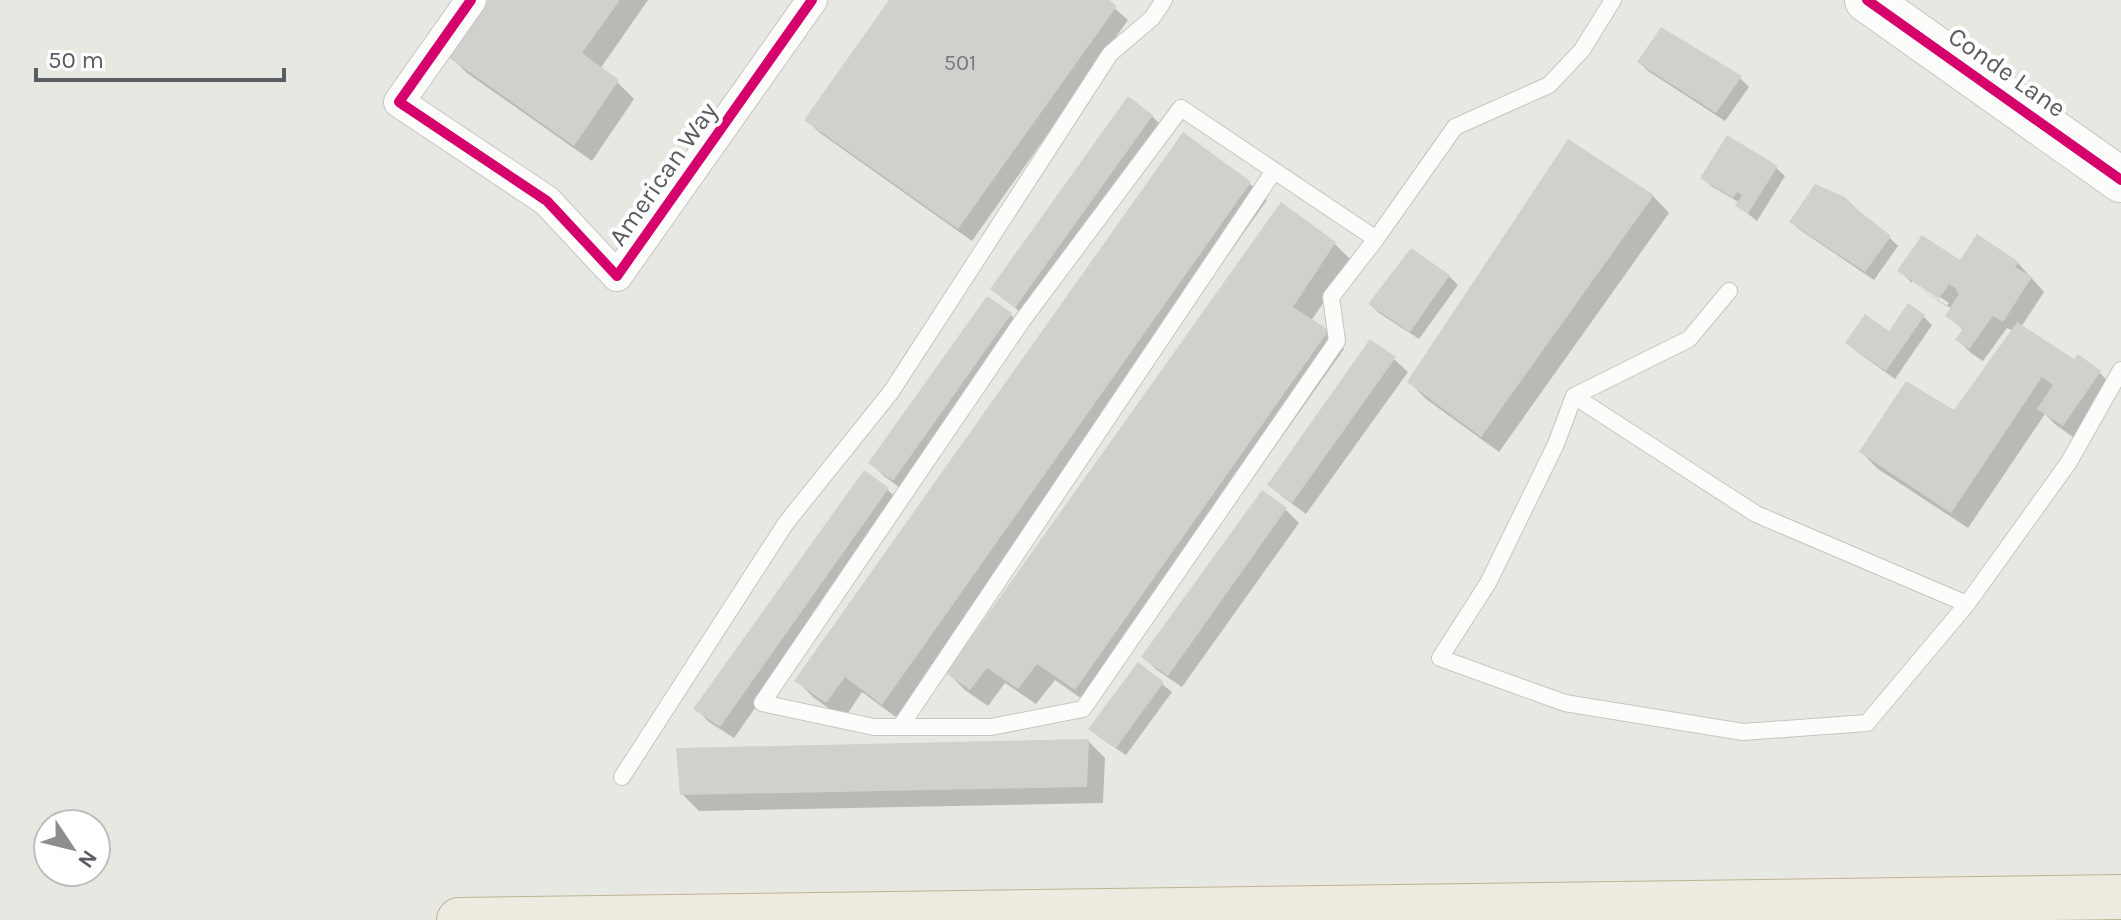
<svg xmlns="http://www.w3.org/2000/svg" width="2121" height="920" viewBox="0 0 2121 920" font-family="Karla,sans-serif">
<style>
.shadow{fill:#0003}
.building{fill:#d0d0cd}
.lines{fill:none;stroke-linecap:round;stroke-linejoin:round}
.lane-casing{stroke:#c5c5c4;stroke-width:18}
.street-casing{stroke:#c5c5c4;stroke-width:32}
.secondary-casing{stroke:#c5c6c5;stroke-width:46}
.highway-casing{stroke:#beb492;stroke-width:46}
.lane{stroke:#fcfcfb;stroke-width:16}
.street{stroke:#fcfcfb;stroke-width:30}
.secondary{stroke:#fcfcfb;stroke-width:44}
.highway{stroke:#edebe0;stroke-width:44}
.cycleway-casing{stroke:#fff;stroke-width:15}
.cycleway{stroke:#d6006c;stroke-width:10}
.labels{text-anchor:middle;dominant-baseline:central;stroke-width:8;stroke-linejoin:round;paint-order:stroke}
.number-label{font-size:22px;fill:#787a7d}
.street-label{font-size:26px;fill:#595c61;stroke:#fff}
</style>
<rect width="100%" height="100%" fill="#e8e8e3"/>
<path class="shadow" d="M 490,0 L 648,0 L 600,69 L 617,82 L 634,99 L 592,161 L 467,73 L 450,56 Z
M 891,0 L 1105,0 L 1128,20 L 972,241 L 820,133 L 806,120 Z
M 1639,62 L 1740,78 L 1749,87 L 1725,121 L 1648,71 Z
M 1152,116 L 1165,129 L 1029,320 L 993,288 Z
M 1776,168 L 1785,176 L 1757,221 L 1738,206 L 1740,203 L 1711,186 L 1703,177 Z
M 1250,184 L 1267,200 L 900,720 L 862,692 L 844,719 L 814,698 L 797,681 Z
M 1653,196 L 1669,213 L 1499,452 L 1426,399 L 1409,382 Z
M 1281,205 L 1335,244 L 1352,261 L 1311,321 L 1327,332 L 1344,349 L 1092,706 L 1055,680 L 1036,704 L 1005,683 L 988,706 L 965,690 L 948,673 Z
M 1791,222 L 1889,237 L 1898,246 L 1874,280 L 1800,230 Z
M 1960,263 L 2018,263 L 2044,292 L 2021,327 L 2075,362 L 2100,373 L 2116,390 L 2080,442 L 2056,425 L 2045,414 L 1968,528 L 1878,469 L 1861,452 L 1954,413 L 2013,331 L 2007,328 L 1983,361 L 1971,353 L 1958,340 L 1964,331 L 1948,316 L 1952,309 L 1913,284 L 1946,306 L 1949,303 L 1912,278 L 1912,283 L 1900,271 Z
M 1449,276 L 1458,285 L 1419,339 L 1379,313 L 1370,304 Z
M 1011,315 L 1024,328 L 907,493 L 884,476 L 871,463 Z
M 1924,317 L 1932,325 L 1895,379 L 1856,351 L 1847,343 L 1890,334 Z
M 1394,359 L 1408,372 L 1306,514 L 1283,497 L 1270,484 Z
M 887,489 L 900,502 L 734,738 L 709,722 L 696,709 Z
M 1263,493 L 1286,510 L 1299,523 L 1182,687 L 1157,670 L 1143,657 Z
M 1138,665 L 1172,692 L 1126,755 L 1099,737 L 1091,728 Z
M 1088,741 L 1105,758 L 1103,803 L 699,811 L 682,794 Z"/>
<path class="building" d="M 488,0 L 620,0 L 582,53 L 619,80 L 574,146 L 448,57 Z
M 889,0 L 1109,0 L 1117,6 L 958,229 L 804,120 Z
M 1661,27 L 1742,76 L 1716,113 L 1637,62 Z
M 1128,96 L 1153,115 L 1015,308 L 990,289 Z
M 1183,132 L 1251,182 L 882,705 L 845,677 L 826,703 L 794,681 Z
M 1727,135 L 1778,166 L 1748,214 L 1735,206 L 1742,195 L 1737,192 L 1733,198 L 1700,178 Z
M 1568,139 L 1654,195 L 1481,437 L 1407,382 Z
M 1815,184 L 1845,197 L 1858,210 L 1891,236 L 1865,272 L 1789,222 Z
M 1281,202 L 1336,242 L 1293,307 L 1329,330 L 1075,690 L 1037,664 L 1018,689 L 987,668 L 970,690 L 946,673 Z
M 1977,234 L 2019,262 L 2015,267 L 2032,277 L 2003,322 L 1993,316 L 1969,349 L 1955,340 L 1963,329 L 1945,316 L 1959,294 L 1956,291 L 1957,289 L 1949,284 L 1939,299 L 1897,271 L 1922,235 L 1960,260 Z
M 1411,248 L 1450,275 L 1410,332 L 1368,304 Z
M 987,296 L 1012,313 L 893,481 L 868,463 Z
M 1908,303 L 1925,315 L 1886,371 L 1845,343 L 1865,314 L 1889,331 Z
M 2017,322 L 2074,359 L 2078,354 L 2101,371 L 2063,426 L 2037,409 L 2053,385 L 2042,377 L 1951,513 L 1859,452 L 1906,381 L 1954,410 Z
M 1370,339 L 1396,357 L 1292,503 L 1267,485 Z
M 864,470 L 889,488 L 720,727 L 693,709 Z
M 1262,490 L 1287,508 L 1168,676 L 1141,657 Z
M 1138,662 L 1164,682 L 1116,748 L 1088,729 Z
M 1089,739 L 1087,787 L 680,795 L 676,748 Z"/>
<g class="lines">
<g class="lane-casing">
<path id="lane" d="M 1376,239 L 1181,108 L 1022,321 L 762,703 L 874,727 L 991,727 L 1083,709 L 1337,341 L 1331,297 L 1376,239 L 1455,127 L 1549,85 L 1582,50 L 1613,0
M 1574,396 L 1689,339 L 1729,291
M 1967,604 L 1756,514 L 1574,396 L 1556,444 L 1488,583 L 1440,658 L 1565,703 L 1743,732 L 1867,723 L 1967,604 L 2069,462 L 2121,370
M 900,727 L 1274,171
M 622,777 L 786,523 L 891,392 L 1110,54 L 1152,18 L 1164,0"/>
</g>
<g class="street-casing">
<path id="street" d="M 471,0 L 399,102 L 547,201 L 617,276 L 812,0"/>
</g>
<g class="secondary-casing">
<path id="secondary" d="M 1867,0 L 2121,180"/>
</g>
<g class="highway-casing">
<path id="highway" d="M 459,920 L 2121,897"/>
</g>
<use href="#lane" class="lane"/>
<use href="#street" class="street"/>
<use href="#secondary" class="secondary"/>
<use href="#highway" class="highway"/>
<g class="cycleway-casing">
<path id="cycleway" d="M 471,0 L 399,102 L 547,201 L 617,276 L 812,0
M 1867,0 L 2121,180"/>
</g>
<use href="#cycleway" class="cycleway"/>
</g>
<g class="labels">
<g class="number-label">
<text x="960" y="63">501</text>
</g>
<g class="street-label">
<text transform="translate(2007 72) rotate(35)">Conde Lane</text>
<text transform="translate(663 174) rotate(-55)">American Way</text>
</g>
</g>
<g transform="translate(72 848) rotate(125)"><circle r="38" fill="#ffffff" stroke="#bdbec0" stroke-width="2"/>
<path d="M0-6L14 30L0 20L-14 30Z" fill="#8b8d8e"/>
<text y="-12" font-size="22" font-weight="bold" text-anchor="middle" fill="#595c61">N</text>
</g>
<path d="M36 68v12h248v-12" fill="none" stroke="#595c61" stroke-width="4"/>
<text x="48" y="68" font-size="24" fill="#595c61" stroke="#ffffff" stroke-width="6" paint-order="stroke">50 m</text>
</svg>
